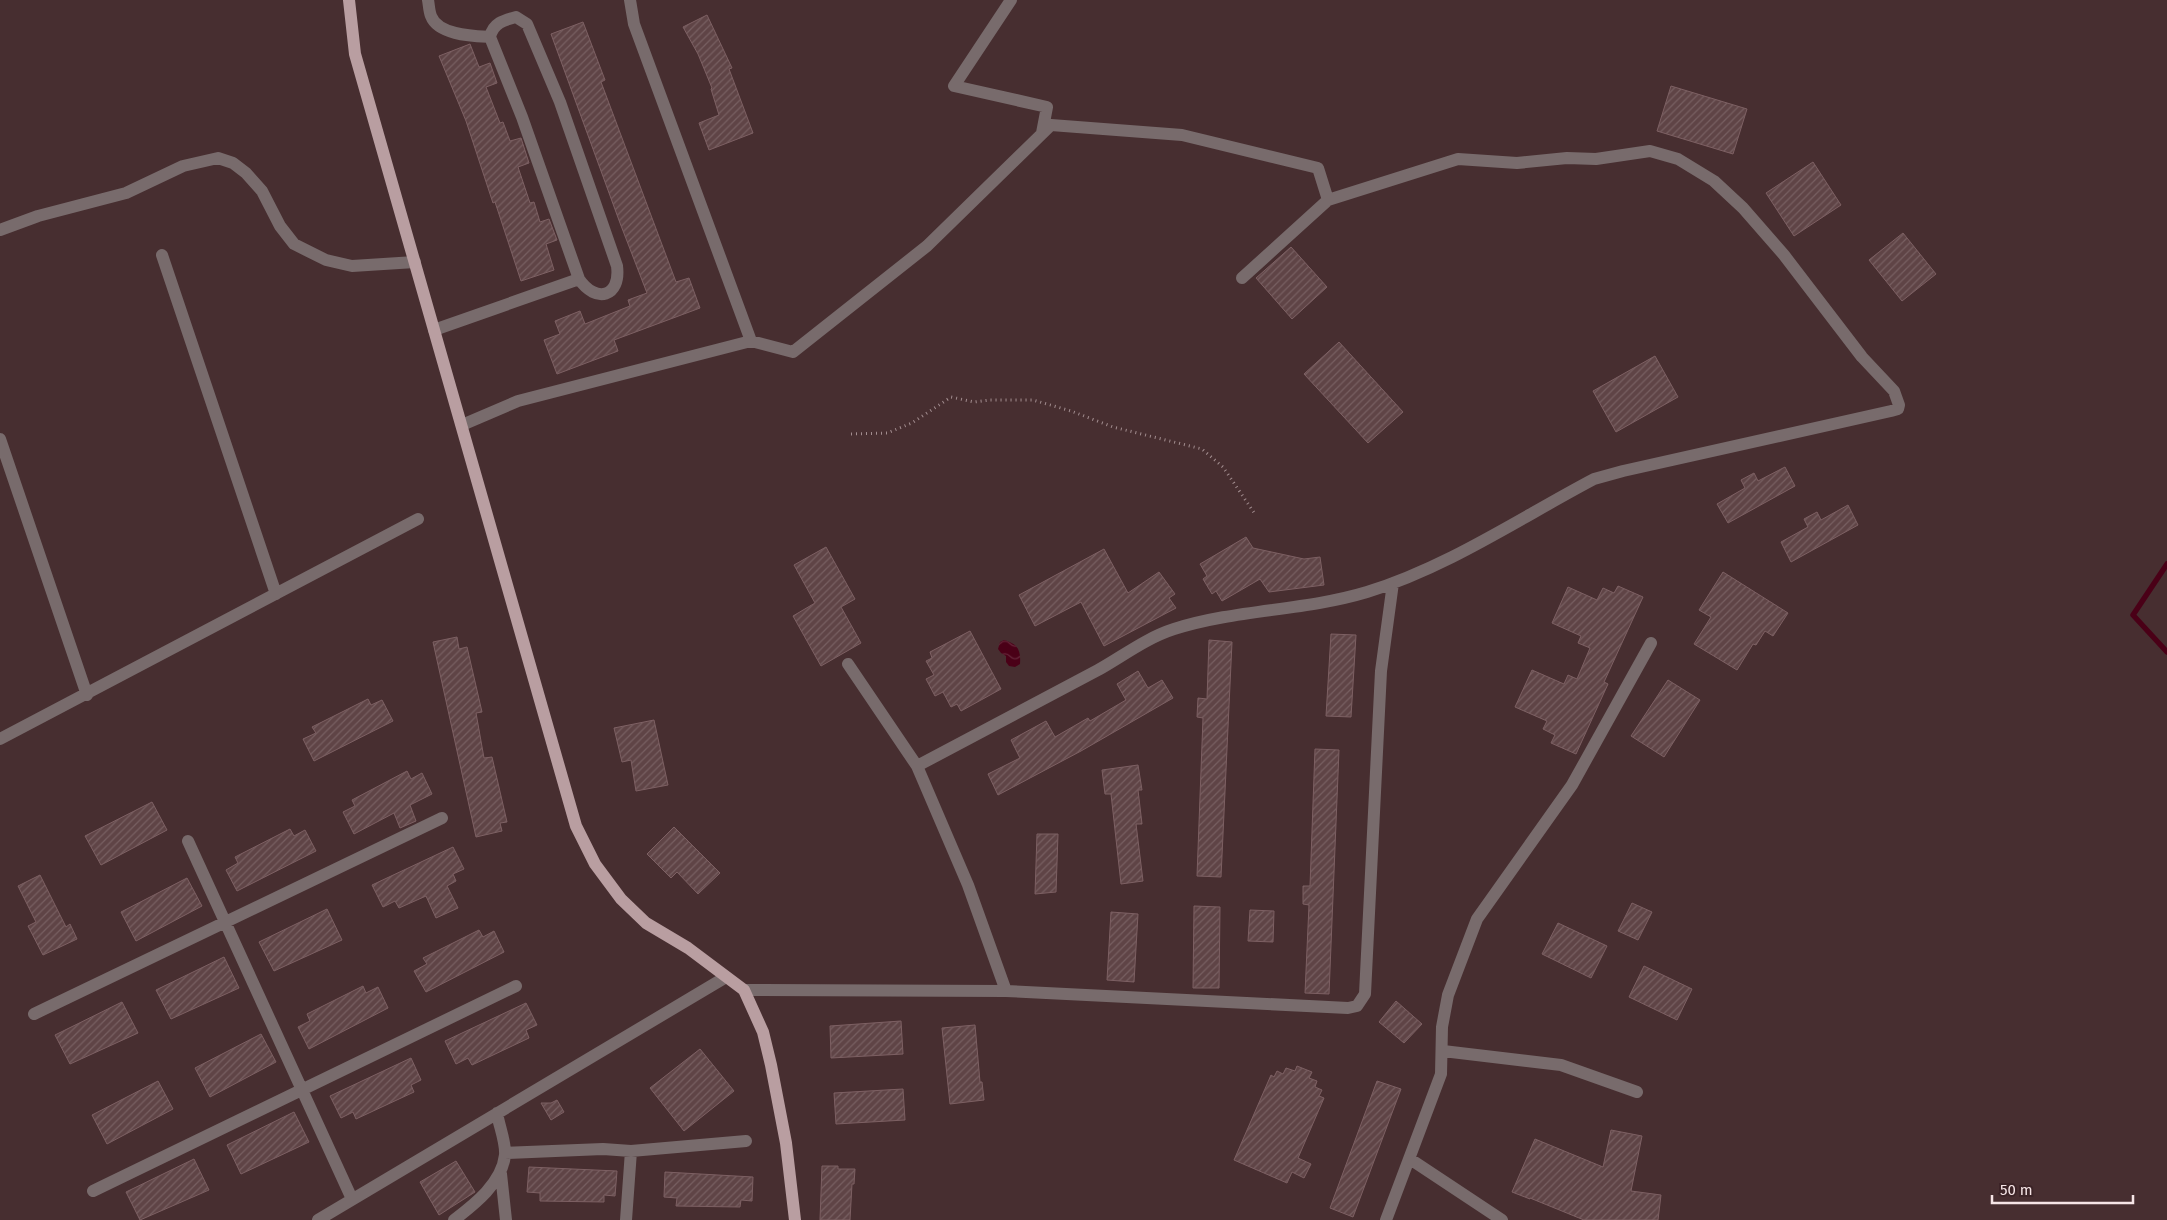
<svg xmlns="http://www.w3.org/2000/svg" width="2167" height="1220" viewBox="0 0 2167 1220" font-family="'Fira Sans',sans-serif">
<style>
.water{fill:url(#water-waves)}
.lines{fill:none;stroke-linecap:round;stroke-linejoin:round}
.stream{stroke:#4a0017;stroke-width:5.5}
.building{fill:url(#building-hatch);stroke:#7d6063}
.path{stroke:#a38e90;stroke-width:3;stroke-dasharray:1 4;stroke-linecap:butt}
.minor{stroke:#786b6c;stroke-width:12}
.major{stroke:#b99ea1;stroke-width:12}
</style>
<defs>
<pattern id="water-waves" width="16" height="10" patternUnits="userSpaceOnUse" patternTransform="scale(1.25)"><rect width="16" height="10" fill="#4a0017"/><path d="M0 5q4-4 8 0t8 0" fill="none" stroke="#652539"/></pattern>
<pattern id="building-hatch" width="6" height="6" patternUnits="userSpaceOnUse" patternTransform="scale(1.25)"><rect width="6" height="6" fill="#5f4446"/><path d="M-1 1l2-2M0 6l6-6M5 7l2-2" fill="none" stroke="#775f61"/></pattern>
</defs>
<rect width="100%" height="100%" fill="#472e30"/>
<path class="water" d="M 1004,640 C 1018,644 1021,650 1020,664 L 1015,667 L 1009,666 L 1006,662 L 1006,656 L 1001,653 L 998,649 L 1000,642 Z"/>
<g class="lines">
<path class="stream" d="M 2167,564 L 2133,615 L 2167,652"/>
</g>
<path class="building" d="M 707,15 L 732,68 L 729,69 L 753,133 L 709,150 L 699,123 L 719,115 L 711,89 L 712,88 L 698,54 L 683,27 Z
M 583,22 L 605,80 L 601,82 L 676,282 L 689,278 L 700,308 L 614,340 L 618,351 L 557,374 L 544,340 L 560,334 L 555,321 L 580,311 L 585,324 L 630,306 L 628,300 L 647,293 L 620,223 L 551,34 Z
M 470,44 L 479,67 L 490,63 L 497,83 L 486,87 L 500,123 L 503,122 L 510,141 L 521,138 L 529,163 L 518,167 L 530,203 L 534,202 L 540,222 L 549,219 L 557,240 L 546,244 L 554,270 L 521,281 L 495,202 L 493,203 L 466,121 L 439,56 Z
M 1671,86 L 1747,109 L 1733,154 L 1657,131 Z
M 1813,162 L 1841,205 L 1794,236 L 1766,193 Z
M 1903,233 L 1936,274 L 1902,301 L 1869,260 Z
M 1291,247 L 1327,287 L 1292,319 L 1256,278 Z
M 1339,342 L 1403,412 L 1368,443 L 1304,374 Z
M 1655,356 L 1678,397 L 1616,432 L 1593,391 Z
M 1785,467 L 1795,486 L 1728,523 L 1717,504 L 1745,488 L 1741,480 L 1754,473 L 1758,481 Z
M 1848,505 L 1858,525 L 1791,562 L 1781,542 L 1808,527 L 1804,519 L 1817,512 L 1821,520 Z
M 1246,537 L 1253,548 L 1304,559 L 1320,557 L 1324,585 L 1269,592 L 1260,579 L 1222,601 L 1216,591 L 1212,594 L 1203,579 L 1207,576 L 1200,564 Z
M 826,547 L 855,599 L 841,607 L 861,643 L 821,666 L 793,616 L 815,603 L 794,565 Z
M 1104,549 L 1128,593 L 1159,572 L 1175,594 L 1169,598 L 1176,608 L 1104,646 L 1081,602 L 1035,626 L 1019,595 Z
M 1723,572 L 1788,613 L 1773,636 L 1765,631 L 1756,645 L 1753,644 L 1737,670 L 1694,644 L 1711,617 L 1699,610 Z
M 1618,586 L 1643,597 L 1604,682 L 1608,684 L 1576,754 L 1551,743 L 1555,735 L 1543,729 L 1547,721 L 1515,707 L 1532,670 L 1564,684 L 1568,675 L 1577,679 L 1590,648 L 1578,643 L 1581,636 L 1552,623 L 1568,587 L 1597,600 L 1603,588 L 1614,593 Z
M 970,631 L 1001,689 L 961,711 L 957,704 L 951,707 L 943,692 L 935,696 L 926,679 L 934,675 L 926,661 L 932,658 L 930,652 Z
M 1331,634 L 1356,635 L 1351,717 L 1326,716 Z
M 457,637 L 459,649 L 467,647 L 482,712 L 476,713 L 484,758 L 492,757 L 507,822 L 500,823 L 502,831 L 476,837 L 433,642 Z
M 1209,640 L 1232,642 L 1221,877 L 1197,876 L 1203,718 L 1197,717 L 1198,698 L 1207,699 Z
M 1138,671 L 1148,688 L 1162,680 L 1173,698 L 1081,751 L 998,795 L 988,774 L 1020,758 L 1011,740 L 1046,721 L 1055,737 L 1088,718 L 1090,721 L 1126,700 L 1117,684 Z
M 1668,680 L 1700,700 L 1664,757 L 1631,736 Z
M 368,699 L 371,705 L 382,700 L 393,721 L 314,761 L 303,739 L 316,733 L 312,727 Z
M 654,720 L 668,785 L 636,791 L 631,760 L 622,762 L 614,728 Z
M 1315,749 L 1339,750 L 1329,994 L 1305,993 L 1309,905 L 1303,904 L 1303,886 L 1310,886 Z
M 1138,765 L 1142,790 L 1138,790 L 1142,824 L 1136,824 L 1143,881 L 1121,884 L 1111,794 L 1105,794 L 1102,770 Z
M 407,771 L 411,779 L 422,773 L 432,794 L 410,805 L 416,821 L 400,828 L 394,813 L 354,834 L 343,812 L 355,806 L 352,800 Z
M 152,802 L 167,830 L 101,865 L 85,836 Z
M 674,827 L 720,873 L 698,894 L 677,872 L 671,878 L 647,854 Z
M 290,829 L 294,836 L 305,830 L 316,851 L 237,891 L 226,870 L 238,863 L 235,857 Z
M 1037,834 L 1058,834 L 1056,892 L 1035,894 Z
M 453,847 L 464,869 L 453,874 L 456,881 L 447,886 L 458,908 L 436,918 L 426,896 L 399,908 L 395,901 L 383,907 L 372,885 Z
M 40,875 L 66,927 L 70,924 L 77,939 L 43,955 L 28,926 L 36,922 L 18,886 Z
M 187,878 L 202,906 L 136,941 L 121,912 Z
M 1632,903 L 1652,912 L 1638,940 L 1618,931 Z
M 1194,906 L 1220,907 L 1219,988 L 1193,988 Z
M 327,909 L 342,940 L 274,971 L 259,942 Z
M 1250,910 L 1274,911 L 1273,942 L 1248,941 Z
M 1111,912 L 1138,914 L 1134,982 L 1107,980 Z
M 1558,923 L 1607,946 L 1591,978 L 1542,954 Z
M 479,930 L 483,937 L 494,931 L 504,952 L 426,992 L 414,971 L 427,964 L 423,958 Z
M 224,957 L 239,988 L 171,1019 L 156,990 Z
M 1644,966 L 1692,989 L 1677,1020 L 1629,997 Z
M 363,986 L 366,993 L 378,987 L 388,1008 L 309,1049 L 298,1027 L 310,1021 L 307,1014 Z
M 1396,1001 L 1422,1024 L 1404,1043 L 1379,1022 Z
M 122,1002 L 138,1033 L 70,1064 L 55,1035 Z
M 526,1003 L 537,1025 L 526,1030 L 529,1038 L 472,1065 L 468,1058 L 456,1064 L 445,1041 Z
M 901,1021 L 903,1054 L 831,1058 L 830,1026 Z
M 975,1025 L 980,1082 L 982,1082 L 984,1100 L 950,1104 L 942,1028 Z
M 261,1034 L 276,1062 L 210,1097 L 195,1068 Z
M 700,1049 L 734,1091 L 684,1131 L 650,1088 Z
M 411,1058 L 421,1080 L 411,1085 L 414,1092 L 356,1119 L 353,1112 L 341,1118 L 330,1096 Z
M 1297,1066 L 1312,1072 L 1309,1078 L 1317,1081 L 1315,1087 L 1322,1090 L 1319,1096 L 1324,1098 L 1298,1158 L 1311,1164 L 1304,1178 L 1292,1172 L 1287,1183 L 1234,1160 L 1271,1075 L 1274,1077 L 1277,1071 L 1283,1074 L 1286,1068 L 1295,1071 Z
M 158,1081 L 173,1109 L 107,1144 L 92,1115 Z
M 1377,1081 L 1401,1089 L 1353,1217 L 1330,1208 Z
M 903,1089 L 905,1120 L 836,1124 L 834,1093 Z
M 557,1100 L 564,1112 L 551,1120 L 541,1103 L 551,1103 Z
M 294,1112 L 309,1142 L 241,1174 L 227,1145 Z
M 1611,1130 L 1642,1136 L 1631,1191 L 1661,1195 L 1658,1220 L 1584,1220 L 1530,1198 L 1530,1199 L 1512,1192 L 1535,1139 L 1603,1167 Z
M 194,1159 L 209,1190 L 140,1220 L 126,1192 Z
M 456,1161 L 475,1192 L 439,1215 L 420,1182 Z
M 822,1166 L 838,1166 L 838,1169 L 855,1169 L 854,1184 L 852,1184 L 850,1220 L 820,1220 Z
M 529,1167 L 617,1171 L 615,1196 L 604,1195 L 604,1202 L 540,1201 L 540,1193 L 527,1192 Z
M 665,1172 L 753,1177 L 752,1201 L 741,1200 L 740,1207 L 676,1206 L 677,1198 L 664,1197 Z"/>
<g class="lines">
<path class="path" d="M 851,434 L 887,433 L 912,423 L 951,397 L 974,402 L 990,400 L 1033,400 L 1071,411 L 1113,427 L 1202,449 L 1223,467 L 1255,514"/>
<path class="minor" d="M 428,0 C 429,5 429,11 431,16 C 438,35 473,36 490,37
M 630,0 L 634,24 L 751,341
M 1011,0 L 954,86 L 1047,107 L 1042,133
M 516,17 L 527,24 L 560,102 L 617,266 C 621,297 596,304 579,279 L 522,117 L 490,37 C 493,23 504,20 516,17 Z
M 0,230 L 38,216 L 126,193 L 183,166 L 218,158 L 233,163 L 246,173 L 262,191 L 280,226 L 294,244 L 326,260 L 352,266 L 415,262
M 162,255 L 276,594
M 434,330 L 579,279
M 462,425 L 518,401 L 751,341 L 793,352 L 927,246 L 1051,125 L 1182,135 L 1318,168 L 1328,200 L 1242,278
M 0,439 L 87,695
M 848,664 L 917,766 L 968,885 L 1006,991
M 0,739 L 418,519
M 917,766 C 977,734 1037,702 1098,670 C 1123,656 1146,638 1174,629 C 1237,609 1304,611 1367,592 C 1448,567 1520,518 1594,479 L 1623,471 L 1891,411 L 1898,409 L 1899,405 L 1894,391 L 1862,357 L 1784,255 L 1743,208 L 1714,181 L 1678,159 L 1650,151 L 1596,159 L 1567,158 L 1517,163 L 1458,159 L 1328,200
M 188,841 L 352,1199
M 744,990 L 1006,991 L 1348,1008 L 1357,1006 L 1365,994 L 1381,671 L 1393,583
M 34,1014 L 442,818
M 1443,1051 L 1561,1065 L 1637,1092
M 505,1153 L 603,1149 L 631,1151 L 746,1141
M 1410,1159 L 1502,1220
M 501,1174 L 506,1220
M 93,1191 L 516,986
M 318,1220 L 726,977
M 454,1220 C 475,1204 502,1183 505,1155 C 506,1142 499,1126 497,1113
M 626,1220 L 631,1151
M 1386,1220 L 1441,1074 L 1442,1027 L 1448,995 L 1477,919 L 1572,785 L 1651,643"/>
<path class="major" d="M 349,0 L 355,54 L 576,826 L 595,864 L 621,899 L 646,923 L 688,948 L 744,990 L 763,1032 L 771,1065 L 786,1143 L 795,1220"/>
</g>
<path d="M1992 1195v8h141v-8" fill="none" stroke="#f6e5e6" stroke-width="2.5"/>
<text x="2000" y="1195" font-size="15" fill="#f6e5e6" stroke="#3c2427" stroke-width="4" paint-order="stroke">50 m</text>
</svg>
